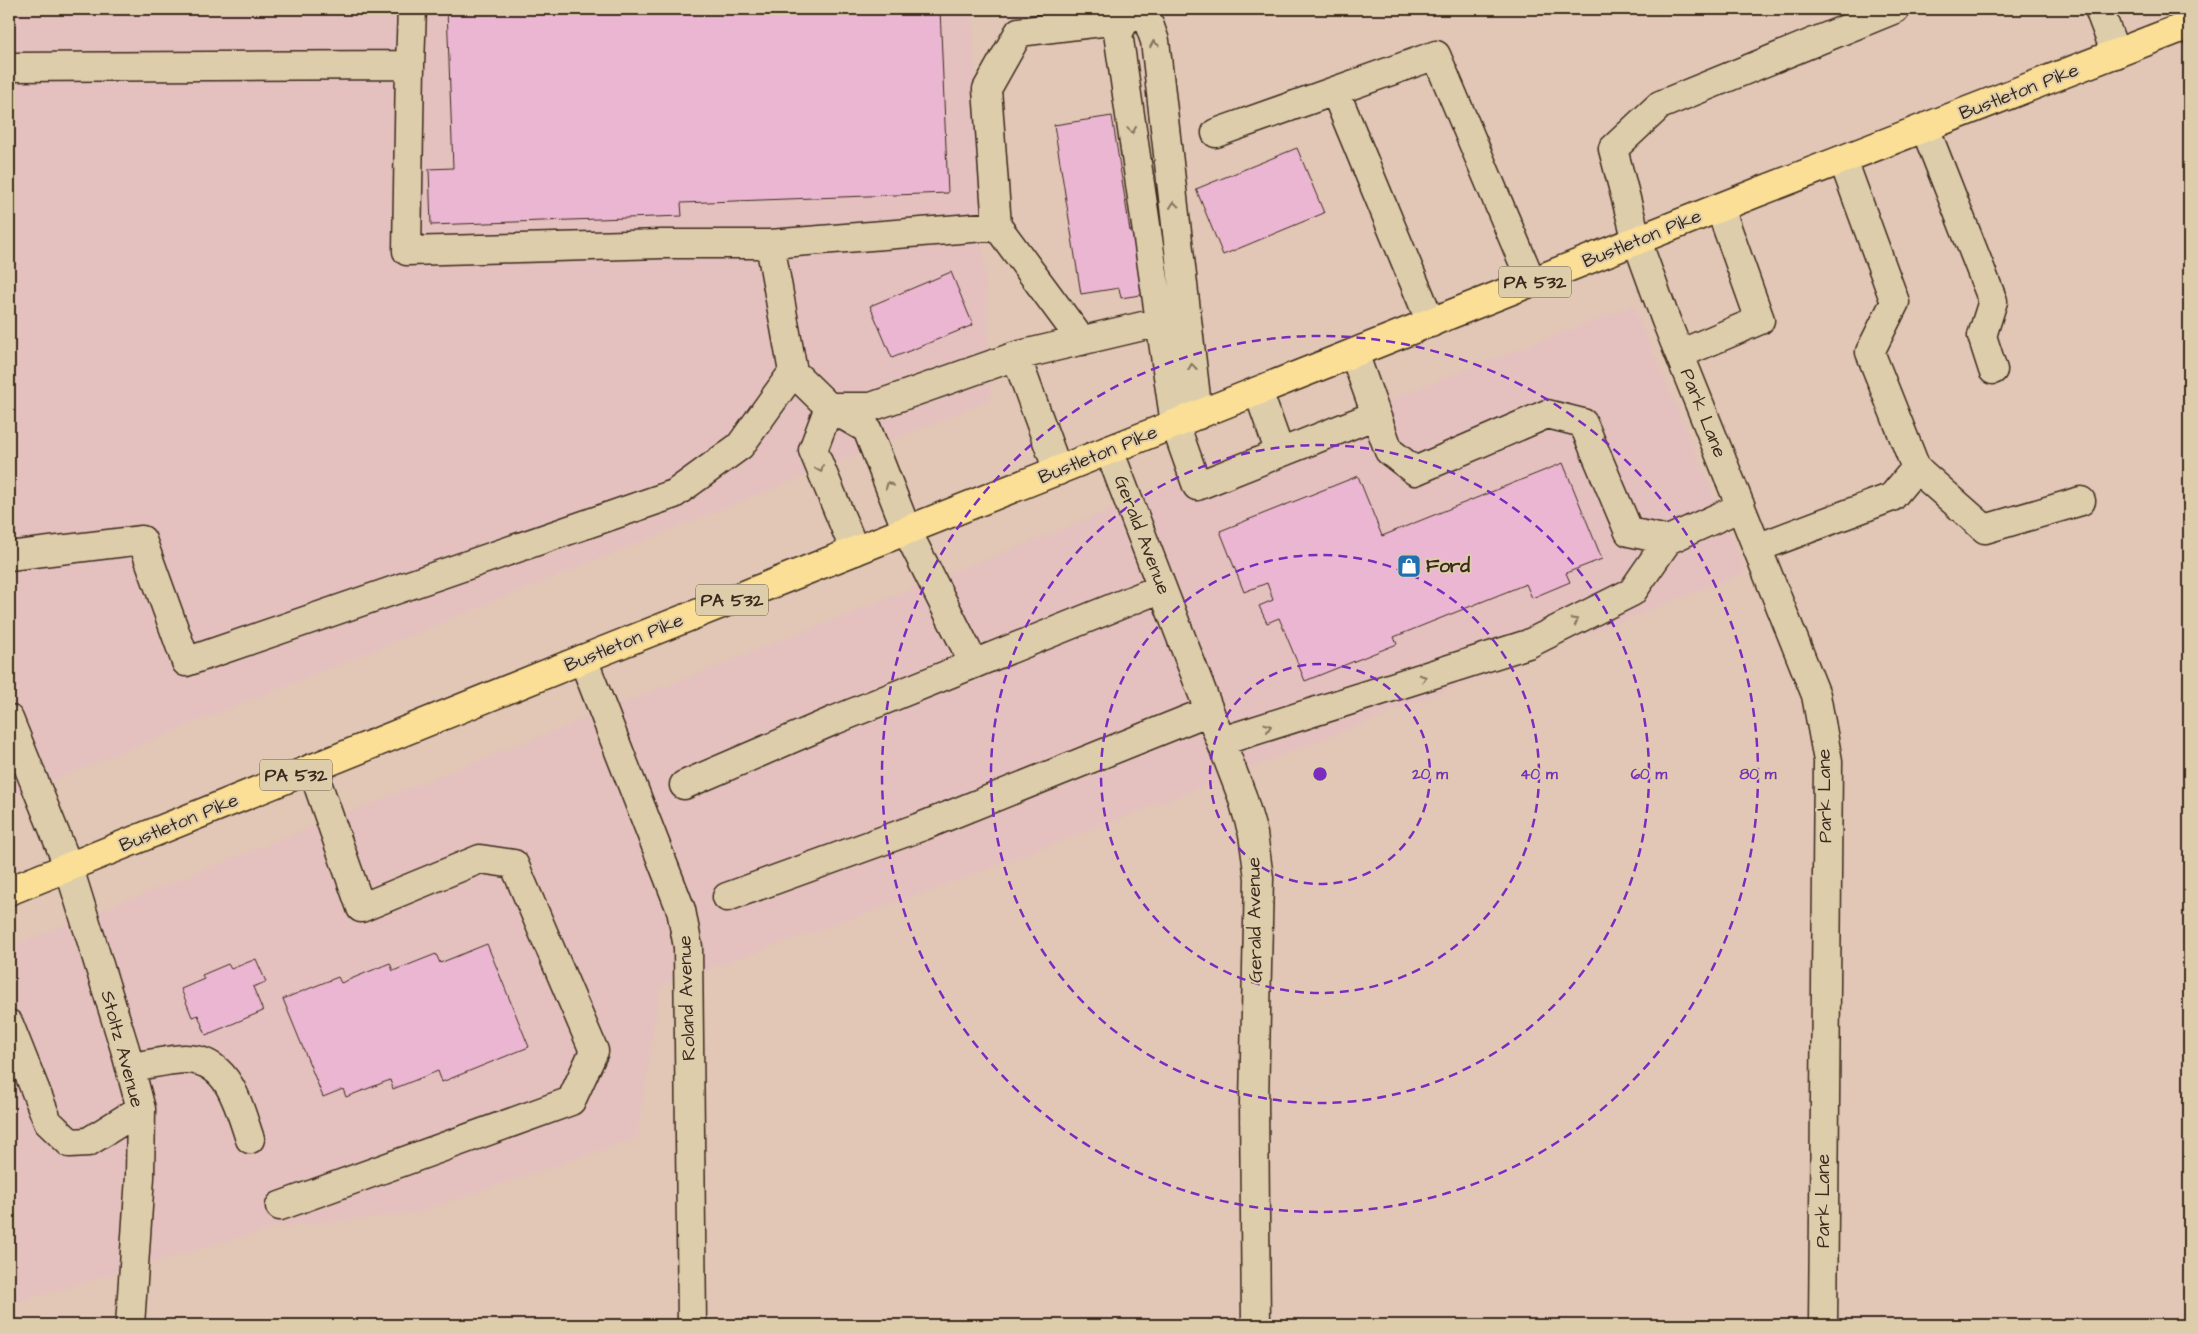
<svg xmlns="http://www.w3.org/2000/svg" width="2198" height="1334" viewBox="0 0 2198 1334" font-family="'Architects Daughter',sans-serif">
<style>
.built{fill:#e4c1be}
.building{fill:#eab6d1;stroke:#3b2a1e}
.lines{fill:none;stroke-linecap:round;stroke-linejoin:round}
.minor-casing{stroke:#3b2a1e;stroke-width:31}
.major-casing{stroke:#3b2a1e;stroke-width:31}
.minor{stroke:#decdab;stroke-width:28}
.major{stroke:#fbdf96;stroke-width:28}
.oneway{stroke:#84735d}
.ring{fill:none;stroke:#7b2cbf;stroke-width:2.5;stroke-dasharray:9 6}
.labels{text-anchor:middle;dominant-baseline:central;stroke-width:4;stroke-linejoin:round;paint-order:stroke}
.shield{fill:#decdab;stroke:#6c5b48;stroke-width:1}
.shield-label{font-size:18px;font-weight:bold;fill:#3b2a1e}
.street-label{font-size:19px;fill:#3b2a1e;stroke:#decdab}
.poi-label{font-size:19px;font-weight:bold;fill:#3b2a1e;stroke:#decdab;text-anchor:start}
.centre{fill:#7b2cbf;stroke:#decdab;stroke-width:2.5}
.ring-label{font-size:15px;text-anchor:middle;font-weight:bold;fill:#7b2cbf;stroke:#decdab;stroke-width:4;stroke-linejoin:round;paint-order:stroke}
</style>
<rect width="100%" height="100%" fill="#e2c6b6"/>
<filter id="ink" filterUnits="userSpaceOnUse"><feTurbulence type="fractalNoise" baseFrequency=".02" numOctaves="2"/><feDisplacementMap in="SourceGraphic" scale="10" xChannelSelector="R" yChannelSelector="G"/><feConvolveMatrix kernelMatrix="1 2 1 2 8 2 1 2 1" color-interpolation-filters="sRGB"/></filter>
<g filter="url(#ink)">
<path class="built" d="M 9,9 L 972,9 L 991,400 L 9,798 Z
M 1633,305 L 1746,572 L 1202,787 L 929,891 L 660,986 L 637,1138 L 416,1213 L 276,1227 L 9,1304 L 9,947 L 1362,410 Z"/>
<path class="building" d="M 447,9 L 678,9 L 678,13 L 788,9 L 940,9 L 948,193 L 681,203 L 682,216 L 431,225 L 429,169 L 453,168 Z
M 1112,116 L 1130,231 L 1142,228 L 1153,293 L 1121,298 L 1119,288 L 1081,294 L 1054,125 Z
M 1297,148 L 1324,213 L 1223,255 L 1196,189 Z
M 951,272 L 973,325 L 892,358 L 870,306 Z
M 1563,463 L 1602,559 L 1566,573 L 1570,582 L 1532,598 L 1526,584 L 1394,637 L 1397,644 L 1305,681 L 1279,618 L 1267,623 L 1259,606 L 1273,600 L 1267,583 L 1244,592 L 1220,531 L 1358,476 L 1382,536 Z
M 487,944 L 529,1047 L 442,1082 L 438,1071 L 393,1089 L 390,1080 L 346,1097 L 343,1089 L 323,1097 L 283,999 L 338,977 L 341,983 L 390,963 L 393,971 L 436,954 L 440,963 Z
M 256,959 L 266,982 L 253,987 L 263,1011 L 206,1035 L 198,1015 L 192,1017 L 181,989 L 204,979 L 202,975 L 228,964 L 231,969 Z"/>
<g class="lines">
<g class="minor-casing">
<path id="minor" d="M 2099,9 L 2116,54
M 410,65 L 412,9
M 9,67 L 410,65 L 407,251 L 662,244 L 770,244 L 793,372 L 829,407 L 867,429 L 907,531 L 974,664
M 1335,91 L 1431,323
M 1925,128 L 1993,301 L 1982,336 L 1993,370
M 1216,133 L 1436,55 L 1532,283
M 770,244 L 997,226
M 1082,341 L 997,226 L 987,89 L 1019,32 L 1126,19
M 1354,353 L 1389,451 L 1415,471 L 1547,414 L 1583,423 L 1629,532 L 1668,540 L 1741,507
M 1680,354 L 1760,320 L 1720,208
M 1016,356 L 1160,322 L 1178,320
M 1258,391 L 1280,453
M 829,407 L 813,450 L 855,551
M 831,407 L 871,407 L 1016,356 L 1058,471
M 1198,415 L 1155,41 L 1148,21 L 1136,15 L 1126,19 L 1118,33 L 1175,424 L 1197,486 L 1376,415
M 1109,450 L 1242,796 L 1253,834 L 1259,878 L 1254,1102 L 1256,1325
M 1916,468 L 1985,529 L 2081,501
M 1757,548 L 1892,497 L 1916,468 L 1870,352 L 1895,302 L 1843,160
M 9,556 L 142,540 L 186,662 L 674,494 L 740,446 L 793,372
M 583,659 L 681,910 L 688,947 L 692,1325
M 9,719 L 69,868 L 125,1049 L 141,1109 L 140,1177 L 130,1325
M 1222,741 L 1528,644 L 1632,592 L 1668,540
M 684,785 L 835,720 L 1162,588
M 727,897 L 923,826 L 1209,711
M 9,1024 L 48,1122 L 70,1143 L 88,1142 L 141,1109
M 130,1067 C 147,1065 166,1060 184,1059 C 229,1058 238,1105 250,1139
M 280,1206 L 571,1101 L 594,1051 L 514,864 L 480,859 L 361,908 L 312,768
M 1823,1325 L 1828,761 L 1816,695 L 1665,318 L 1637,241 L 1613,149 L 1660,105 L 1895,9"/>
</g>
<g class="major-casing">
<path id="major" d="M 9,891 L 583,659 L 1756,193 L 2189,25"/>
</g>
<use href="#minor" class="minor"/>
<use href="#major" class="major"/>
</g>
<defs><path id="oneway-chevron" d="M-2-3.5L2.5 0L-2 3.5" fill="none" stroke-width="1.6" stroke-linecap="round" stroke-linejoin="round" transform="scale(1.25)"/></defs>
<g class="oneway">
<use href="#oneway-chevron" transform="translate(1154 44) rotate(-101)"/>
<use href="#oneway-chevron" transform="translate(1132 130) rotate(82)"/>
<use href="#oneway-chevron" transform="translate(1174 205) rotate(-97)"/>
<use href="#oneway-chevron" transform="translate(1192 367) rotate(-97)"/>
<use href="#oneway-chevron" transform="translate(820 469) rotate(67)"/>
<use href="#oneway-chevron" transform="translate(889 485) rotate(-112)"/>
<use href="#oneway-chevron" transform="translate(1575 621) rotate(-27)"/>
<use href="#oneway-chevron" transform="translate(1423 678) rotate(-18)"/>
<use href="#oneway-chevron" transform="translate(1268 727) rotate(-18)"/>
</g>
</g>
<g class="ring">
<circle cx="1320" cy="774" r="110"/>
<circle cx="1320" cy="774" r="219"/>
<circle cx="1320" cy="774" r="329"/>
<circle cx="1320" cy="774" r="438"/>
</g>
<defs>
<g id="shop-square" transform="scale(1.25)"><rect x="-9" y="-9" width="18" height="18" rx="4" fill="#1f6fb2" stroke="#decdab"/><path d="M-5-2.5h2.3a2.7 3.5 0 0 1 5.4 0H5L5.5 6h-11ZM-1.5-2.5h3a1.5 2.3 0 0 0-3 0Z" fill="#fff"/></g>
</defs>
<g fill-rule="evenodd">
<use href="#shop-square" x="1409" y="566"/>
</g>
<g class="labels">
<g class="shield">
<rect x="1499" y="266.5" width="72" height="31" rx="4"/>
<rect x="696" y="584.5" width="72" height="31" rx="4"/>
<rect x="260" y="759.5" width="72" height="31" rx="4"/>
</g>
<g class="shield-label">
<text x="1535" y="282">PA 532</text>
<text x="732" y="600">PA 532</text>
<text x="296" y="775">PA 532</text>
</g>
<g class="street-label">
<text transform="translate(2019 92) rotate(-21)">Bustleton Pike</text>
<text transform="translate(1642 239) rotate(-22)">Bustleton Pike</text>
<text transform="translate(1703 413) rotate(68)">Park Lane</text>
<text transform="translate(1098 455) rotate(-22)">Bustleton Pike</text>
<text transform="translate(1142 535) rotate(69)">Gerald Avenue</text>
<text transform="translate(624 643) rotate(-22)">Bustleton Pike</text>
<text transform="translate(1825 796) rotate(-91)">Park Lane</text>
<text transform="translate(179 823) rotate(-22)">Bustleton Pike</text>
<text transform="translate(1255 920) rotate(-91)">Gerald Avenue</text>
<text transform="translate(687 998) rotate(-92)">Roland Avenue</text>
<text transform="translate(122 1049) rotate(75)">Stoltz Avenue</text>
<text transform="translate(1823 1201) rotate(-90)">Park Lane</text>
</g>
<g class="poi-label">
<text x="1426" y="566">Ford</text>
</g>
</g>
<circle cx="1320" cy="774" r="8" class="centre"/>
<g class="ring-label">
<text x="1430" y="779">20 m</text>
<text x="1539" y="779">40 m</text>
<text x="1649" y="779">60 m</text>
<text x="1758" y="779">80 m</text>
</g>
<rect width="2198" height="1334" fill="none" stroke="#decdab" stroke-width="30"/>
<rect x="15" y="15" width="2168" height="1304" fill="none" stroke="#3b2a1e" stroke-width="2" filter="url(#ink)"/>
</svg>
